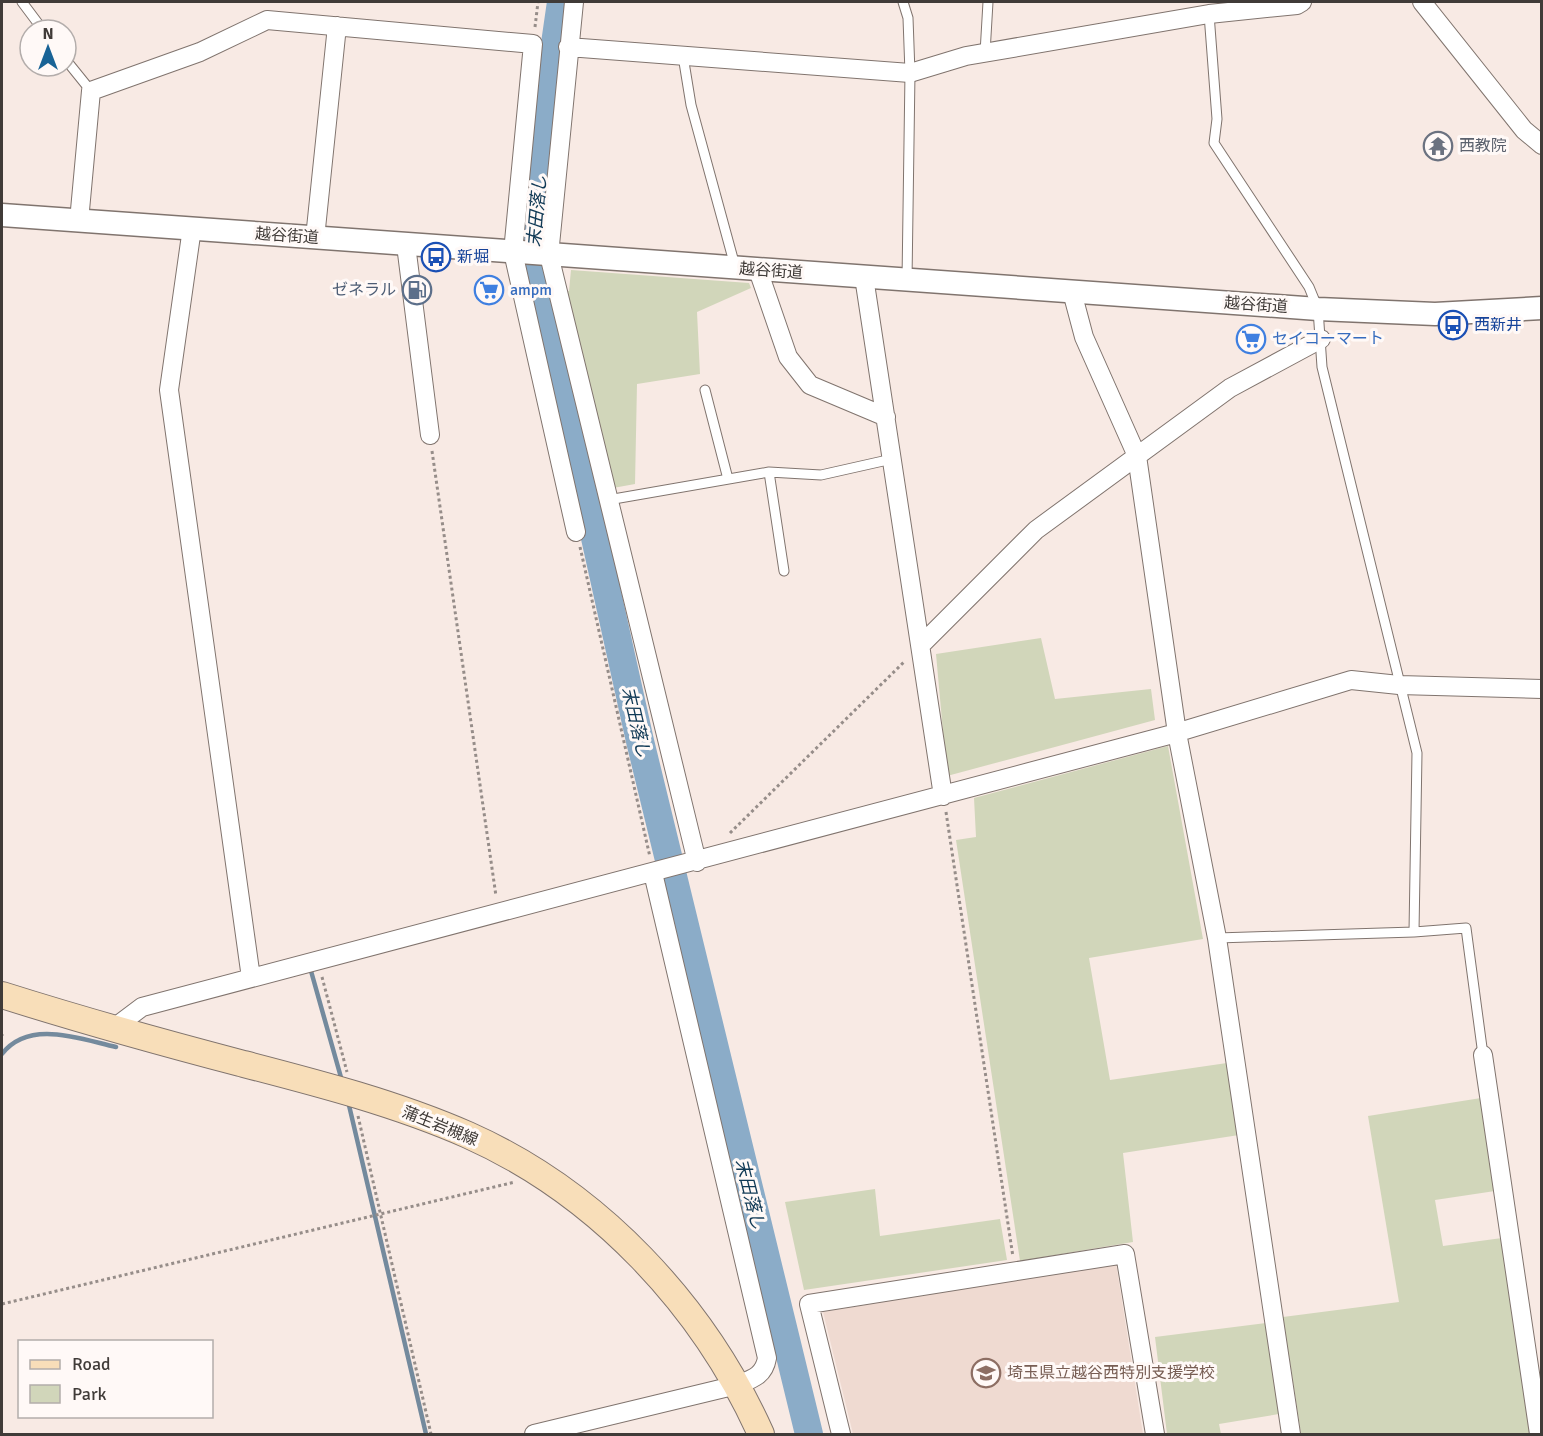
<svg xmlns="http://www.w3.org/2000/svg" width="1543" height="1436" viewBox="0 0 1543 1436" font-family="Signika,'Noto Sans JP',sans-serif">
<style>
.built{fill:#efdad1}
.green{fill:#d1d6ba}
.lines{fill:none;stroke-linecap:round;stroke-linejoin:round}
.stream{stroke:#748a9d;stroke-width:4.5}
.river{stroke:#8bacc8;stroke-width:28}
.service-casing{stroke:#80746e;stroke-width:11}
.minor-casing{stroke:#80746e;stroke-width:20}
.tertiary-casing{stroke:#80746e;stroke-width:25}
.secondary-casing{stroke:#80746e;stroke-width:28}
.path{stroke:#968d89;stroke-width:3;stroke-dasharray:3 3;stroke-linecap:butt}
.service{stroke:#fff;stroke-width:9}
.minor{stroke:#fff;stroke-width:18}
.tertiary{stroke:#fff;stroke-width:22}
.secondary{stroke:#f8deb9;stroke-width:26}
.labels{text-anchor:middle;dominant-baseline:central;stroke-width:6;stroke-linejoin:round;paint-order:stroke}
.worship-label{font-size:16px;fill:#5b616d;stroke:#fff9f7;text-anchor:start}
.street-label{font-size:16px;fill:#403b38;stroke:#fff9f7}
.transit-label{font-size:16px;fill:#164399;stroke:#fff9f7;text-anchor:start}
.service-label{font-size:16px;fill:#4e5e75;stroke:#fff9f7;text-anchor:end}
.shop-label{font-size:16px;fill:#366cbe;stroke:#fff9f7;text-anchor:start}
.education-label{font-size:16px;fill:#785e54;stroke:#fff9f7;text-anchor:start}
.water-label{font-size:18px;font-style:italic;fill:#103955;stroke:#fff9f7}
</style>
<rect width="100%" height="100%" fill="#f8eae4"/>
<path class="built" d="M 1116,1263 L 1143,1434 L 853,1434 L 823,1312 Z"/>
<path class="green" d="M 571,270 L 749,283 L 751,288 L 697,312 L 700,374 L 637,384 L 635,484 L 613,488 L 561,292 L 569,291 Z
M 1041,638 L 1055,699 L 1151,689 L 1155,720 L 947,776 L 936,654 Z
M 1168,746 L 1203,939 L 1089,958 L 1110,1080 L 1227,1063 L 1239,1135 L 1123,1153 L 1133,1242 L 1020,1261 L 956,840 L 976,837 L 974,798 Z
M 1481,1098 L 1495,1191 L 1435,1200 L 1443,1246 L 1502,1238 L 1531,1434 L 1301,1434 L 1283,1317 L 1399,1302 L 1368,1116 Z
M 875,1189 L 880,1236 L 1000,1219 L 1007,1260 L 804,1290 L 785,1202 Z
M 1266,1323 L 1279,1414 L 1219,1424 L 1221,1434 L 1167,1434 L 1155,1337 Z"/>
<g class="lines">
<path class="stream" d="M 660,879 L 675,875
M 311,971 L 342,1081
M 2,1054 C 29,1019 80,1039 116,1047
M 348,1101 L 426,1434"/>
<path class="river" d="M 561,2 L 547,99 L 532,238 L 535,282 L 576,452 L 640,741 L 809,1434"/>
<g class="service-casing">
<path id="service" d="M 22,2 L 43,30
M 903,2 L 908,18 L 910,73 L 907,280
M 1209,14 L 1217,119 L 1214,143 L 1309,287 L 1318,309 L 1322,367 L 1417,753 L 1414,932
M 985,53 L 988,2
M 683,56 L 691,105 L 735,266
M 66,60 L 91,91
M 705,390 L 728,479
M 769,472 L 784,571
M 608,500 L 769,472 L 821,475 L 892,459
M 1217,938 L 1414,932 L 1466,928 L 1483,1055"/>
</g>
<g class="minor-casing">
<path id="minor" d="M 574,2 L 549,255 L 697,862
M 1422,2 L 1524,130 L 1542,145
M 568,47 L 910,73 L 966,56 L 1209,14 L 1297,5 L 1302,2
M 79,221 L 91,91 L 200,52 L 267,20 L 533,44 L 513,252 L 576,532
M 192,228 L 169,390 L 251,978
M 315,238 L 337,26
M 406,245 L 430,435
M 758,270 L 788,357 L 810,385 L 886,417
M 864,277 L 943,796
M 1072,292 L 1084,337 L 1137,456 L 1177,733 L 1217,938 L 1291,1434
M 921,645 L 1036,530 L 1230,388 L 1321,339
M 114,1028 L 142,1007 L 1169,735 L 1351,680 L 1399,685 L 1542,689
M 1483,1055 L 1539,1434
M 534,1434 L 737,1385 C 752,1379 764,1376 767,1358 L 653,873
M 841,1434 L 809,1304 L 1125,1254 L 1155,1434"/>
</g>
<g class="tertiary-casing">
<path id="tertiary" d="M 2,215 L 1318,309 L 1435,314 L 1542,308"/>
</g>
<g class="secondary-casing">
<path id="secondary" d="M 2,995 C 81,1020 160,1042 240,1063 C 317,1083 395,1103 468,1135 C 598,1193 703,1305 761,1434"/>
</g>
<path class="path" d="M 535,27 L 538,2
M 432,451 L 496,896
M 580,547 L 650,857
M 946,812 L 1013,1257
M 730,833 L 905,661
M 322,977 L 347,1072
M 2,1034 L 2,1036
M 358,1116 L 431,1434
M 2,1304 L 515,1182"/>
<use href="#service" class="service"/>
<use href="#minor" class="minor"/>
<use href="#tertiary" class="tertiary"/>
<use href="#secondary" class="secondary"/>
</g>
<defs>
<g id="temple-ring" transform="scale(1.5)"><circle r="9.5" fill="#fff9f7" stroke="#6b7280" stroke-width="1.5"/><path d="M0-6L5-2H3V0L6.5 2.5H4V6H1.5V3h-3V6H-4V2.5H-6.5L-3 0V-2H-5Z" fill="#6b7280"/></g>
<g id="bus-ring" transform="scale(1.5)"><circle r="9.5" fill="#fff9f7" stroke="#1a4fb4" stroke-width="1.5"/><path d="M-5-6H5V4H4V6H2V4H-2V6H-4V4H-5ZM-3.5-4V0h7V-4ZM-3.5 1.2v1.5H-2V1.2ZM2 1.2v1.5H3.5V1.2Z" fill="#1a4fb4"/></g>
<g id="fuel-ring" transform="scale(1.5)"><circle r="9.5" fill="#fff9f7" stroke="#5c6f8a" stroke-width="1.5"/><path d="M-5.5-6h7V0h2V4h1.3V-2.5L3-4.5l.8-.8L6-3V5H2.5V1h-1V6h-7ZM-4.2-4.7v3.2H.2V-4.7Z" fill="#5c6f8a"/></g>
<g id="supermarket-ring" transform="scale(1.5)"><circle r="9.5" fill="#fff9f7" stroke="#3f7fe0" stroke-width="1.5"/><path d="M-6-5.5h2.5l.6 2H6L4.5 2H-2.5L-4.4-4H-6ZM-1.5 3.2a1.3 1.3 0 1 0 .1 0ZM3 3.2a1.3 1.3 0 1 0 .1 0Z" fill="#3f7fe0"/></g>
<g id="school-ring" transform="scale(1.5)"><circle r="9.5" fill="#fff9f7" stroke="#8d6e63" stroke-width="1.5"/><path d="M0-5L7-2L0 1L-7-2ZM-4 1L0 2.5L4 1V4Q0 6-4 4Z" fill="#8d6e63"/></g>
</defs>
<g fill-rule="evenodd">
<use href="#temple-ring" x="1438" y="146"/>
<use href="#bus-ring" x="436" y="257"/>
<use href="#fuel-ring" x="417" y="290"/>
<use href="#supermarket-ring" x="489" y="290"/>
<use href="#bus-ring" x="1453" y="325"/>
<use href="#supermarket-ring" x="1251" y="339"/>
<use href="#school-ring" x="986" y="1373"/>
</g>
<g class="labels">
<g class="worship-label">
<text x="1459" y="146">西教院</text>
</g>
<g class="street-label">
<text transform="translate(287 236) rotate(4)">越谷街道</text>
<text transform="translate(771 271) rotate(4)">越谷街道</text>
<text transform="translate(1256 305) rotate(4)">越谷街道</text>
<text transform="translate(440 1126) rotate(22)">蒲生岩槻線</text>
</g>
<g class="transit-label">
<text x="457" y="257">新堀</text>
<text x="1474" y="325">西新井</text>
</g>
<g class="service-label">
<text x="396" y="290">ゼネラル</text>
</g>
<g class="shop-label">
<text x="510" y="290">ampm</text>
<text x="1272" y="339">セイコーマート</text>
</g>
<g class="education-label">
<text x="1007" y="1373">埼玉県立越谷西特別支援学校</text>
</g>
<g class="water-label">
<text transform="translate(537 211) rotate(-85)">末田落し</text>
<text transform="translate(636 722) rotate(77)">末田落し</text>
<text transform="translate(750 1194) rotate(76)">末田落し</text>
</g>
</g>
<rect width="1543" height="1436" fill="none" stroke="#403b38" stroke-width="6"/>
<rect x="18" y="1340" width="195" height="78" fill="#fff9f7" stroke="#b3adab" stroke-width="1.5"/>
<rect x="30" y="1360" width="30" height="9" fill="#f8deb9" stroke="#b3adab" stroke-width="1.5"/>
<text x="72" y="1370" font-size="18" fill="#403b38">Road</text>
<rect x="30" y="1385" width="30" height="18" fill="#d1d6ba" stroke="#b3adab" stroke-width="1.5"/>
<text x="72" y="1400" font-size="18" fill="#403b38">Park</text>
<g transform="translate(48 48)"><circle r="28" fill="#fff9f7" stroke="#b3adab" stroke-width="1.5"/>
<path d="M0-4.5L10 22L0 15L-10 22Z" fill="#196396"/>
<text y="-9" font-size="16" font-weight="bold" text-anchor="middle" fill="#403b38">N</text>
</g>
</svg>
